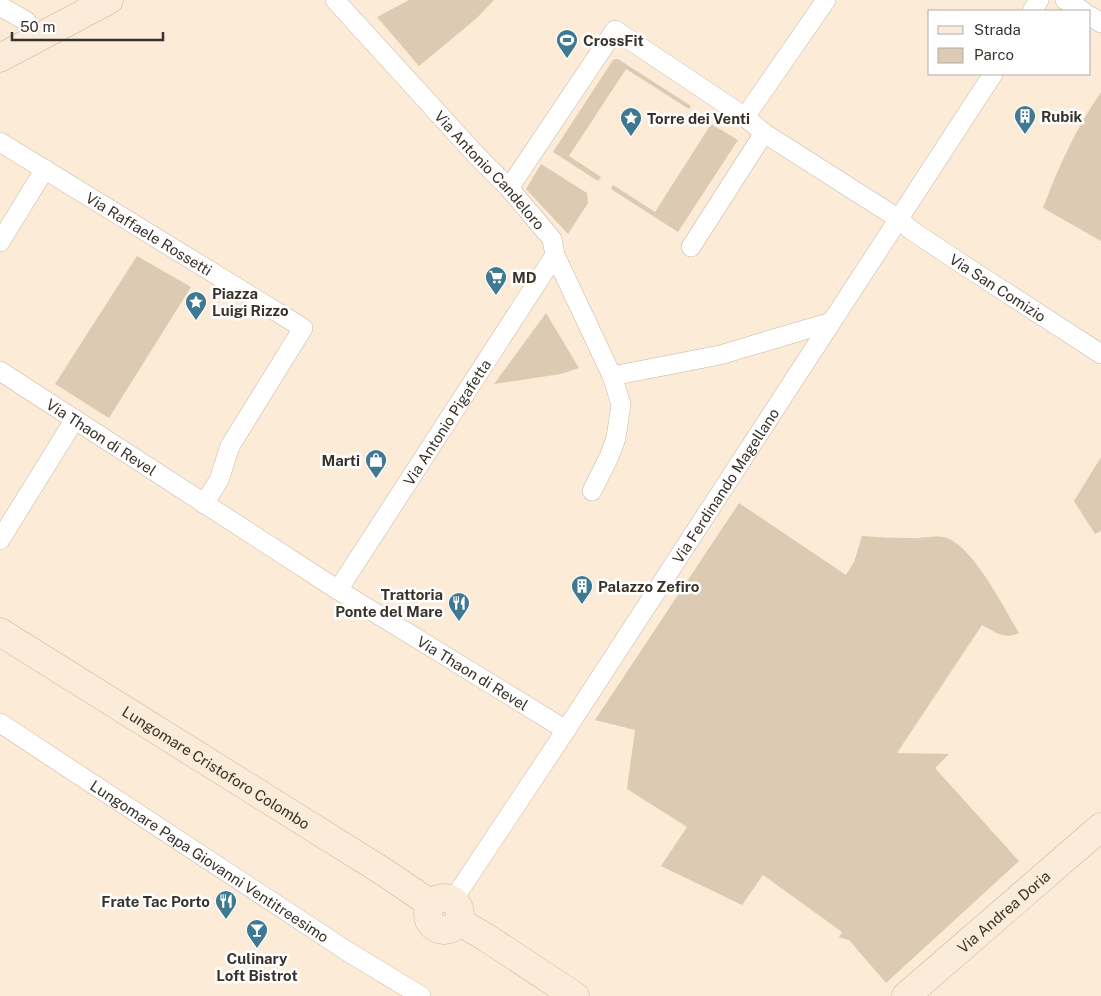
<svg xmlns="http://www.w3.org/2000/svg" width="1101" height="996" viewBox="0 0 1101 996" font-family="'Public Sans',sans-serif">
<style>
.green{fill:#dccab2}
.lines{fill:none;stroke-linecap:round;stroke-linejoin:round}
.street-casing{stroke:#c6b7a3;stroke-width:20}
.secondary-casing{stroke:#c6b7a3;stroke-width:29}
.street{stroke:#fff;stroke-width:19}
.secondary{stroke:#faecd9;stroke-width:28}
.labels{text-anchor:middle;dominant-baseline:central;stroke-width:5;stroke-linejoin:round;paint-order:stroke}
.poi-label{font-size:15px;font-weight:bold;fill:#38322a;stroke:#fff;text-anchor:start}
.street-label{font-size:15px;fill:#38322a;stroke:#fff}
</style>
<rect width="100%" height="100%" fill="#fcecd7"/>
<path class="green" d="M 409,0 L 494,0 L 477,18 L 419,66 L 377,17 Z
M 615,59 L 618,59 L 691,106 L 689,109 L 626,69 L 569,156 L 601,177 L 598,181 L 553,152 L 613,60 Z
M 1101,92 L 1101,241 L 1043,208 C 1058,168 1076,128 1101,92 Z
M 711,124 L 738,140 L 678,232 L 611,189 L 613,185 L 655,212 Z
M 541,164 L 587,193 L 588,203 L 568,234 L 526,189 Z
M 137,256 L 191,287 L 109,418 L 55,384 Z
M 546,313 L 579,368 L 561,374 L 494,384 Z
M 1101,457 L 1101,531 L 1095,534 L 1074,501 Z
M 739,503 L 846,575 L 854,562 L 862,536 C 878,537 893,538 909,538 C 922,539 935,534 947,538 C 974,548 1004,608 1019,633 C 1004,640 995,632 982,625 L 897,753 L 949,754 L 935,768 L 1019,861 L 886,983 L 849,940 L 839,937 L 842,932 L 763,875 L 742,905 L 661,866 L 687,827 L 627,789 L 635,730 L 595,720 Z"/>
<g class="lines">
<g class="street-casing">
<g id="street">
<path id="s1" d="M 335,0 L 477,156 L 509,188 L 552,239 L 555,255 L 612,376 L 720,355 L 831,322"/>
<path d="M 1065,0 L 1083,11"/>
<path d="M 0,6 L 26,21 L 38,38"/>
<path d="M 1032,11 L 1039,0"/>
<path d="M 1090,16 L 1101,23"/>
<path d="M 745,117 L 826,0"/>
<path id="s2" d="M 0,142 L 303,328 L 230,446 L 219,480 L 204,504"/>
<path id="s3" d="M 509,188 L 615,30 L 745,117 L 764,133 L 899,219 L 911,230 L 956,260 L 1101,354"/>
<path d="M 0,242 L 45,169"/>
<path d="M 691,247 L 764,133"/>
<path id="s4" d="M 0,371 L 338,590 L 566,730"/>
<path d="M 592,491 L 609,457 L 616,438 L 621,404 L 612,376"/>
<path d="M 0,540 L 75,419"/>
<path id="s5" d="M 338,590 L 555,255"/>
<path id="s6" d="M 0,723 L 350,953 L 421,996"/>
<path id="s7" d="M 453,900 L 566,730 L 993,74"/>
</g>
</g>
<g class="secondary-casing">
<g id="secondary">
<path d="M 0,58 L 109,0"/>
<path id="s8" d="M 0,632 L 384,872 L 431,904"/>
<circle cx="444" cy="914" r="16"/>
<path d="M 458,921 L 487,938 L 575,996"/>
<path id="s9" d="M 906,996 L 1101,827"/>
</g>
</g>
<use href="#street" class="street"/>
<use href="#secondary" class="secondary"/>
</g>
<defs>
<g id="stadium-pin" transform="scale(1.125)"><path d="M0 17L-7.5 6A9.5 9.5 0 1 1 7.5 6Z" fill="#3e7891" stroke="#fff"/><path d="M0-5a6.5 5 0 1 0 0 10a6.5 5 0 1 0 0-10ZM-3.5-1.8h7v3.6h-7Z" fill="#fff"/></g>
<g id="building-pin" transform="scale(1.125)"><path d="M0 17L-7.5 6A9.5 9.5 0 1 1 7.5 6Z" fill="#3e7891" stroke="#fff"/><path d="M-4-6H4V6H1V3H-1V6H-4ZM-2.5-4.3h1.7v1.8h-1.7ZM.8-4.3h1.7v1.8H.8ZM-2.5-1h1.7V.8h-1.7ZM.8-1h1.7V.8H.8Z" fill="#fff"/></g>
<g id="sight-pin" transform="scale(1.125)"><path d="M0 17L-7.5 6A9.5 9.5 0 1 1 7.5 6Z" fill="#3e7891" stroke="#fff"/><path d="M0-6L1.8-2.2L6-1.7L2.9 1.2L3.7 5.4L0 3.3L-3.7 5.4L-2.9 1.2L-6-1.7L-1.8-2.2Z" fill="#fff"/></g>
<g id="supermarket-pin" transform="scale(1.125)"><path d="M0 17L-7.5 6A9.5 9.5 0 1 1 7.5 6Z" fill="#3e7891" stroke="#fff"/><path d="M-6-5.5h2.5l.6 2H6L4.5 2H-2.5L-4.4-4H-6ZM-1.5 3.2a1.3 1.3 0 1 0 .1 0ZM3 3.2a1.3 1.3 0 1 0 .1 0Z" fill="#fff"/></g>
<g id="shop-pin" transform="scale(1.125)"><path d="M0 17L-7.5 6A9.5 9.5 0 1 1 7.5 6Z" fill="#3e7891" stroke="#fff"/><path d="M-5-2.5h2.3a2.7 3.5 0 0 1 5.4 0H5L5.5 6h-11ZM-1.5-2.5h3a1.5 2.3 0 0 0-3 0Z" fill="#fff"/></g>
<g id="restaurant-pin" transform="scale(1.125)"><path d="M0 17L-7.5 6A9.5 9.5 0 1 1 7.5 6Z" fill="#3e7891" stroke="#fff"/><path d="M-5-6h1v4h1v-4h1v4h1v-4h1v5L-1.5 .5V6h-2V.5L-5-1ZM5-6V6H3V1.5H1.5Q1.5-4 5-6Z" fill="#fff"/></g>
<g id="bar-pin" transform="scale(1.125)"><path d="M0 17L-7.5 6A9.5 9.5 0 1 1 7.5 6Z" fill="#3e7891" stroke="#fff"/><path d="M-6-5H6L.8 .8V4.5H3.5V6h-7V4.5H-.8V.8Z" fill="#fff"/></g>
</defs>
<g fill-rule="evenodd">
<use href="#stadium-pin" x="567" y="40"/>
<use href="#building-pin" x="1025" y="116"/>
<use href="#sight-pin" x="631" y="118"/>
<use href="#supermarket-pin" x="496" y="277"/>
<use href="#sight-pin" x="196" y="302"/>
<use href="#shop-pin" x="376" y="460"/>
<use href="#building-pin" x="582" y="586"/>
<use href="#restaurant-pin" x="459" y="603"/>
<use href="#restaurant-pin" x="226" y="901"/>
<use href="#bar-pin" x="257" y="930"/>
</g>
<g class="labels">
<g class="poi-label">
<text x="583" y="40">CrossFit</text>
<text x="1041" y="116">Rubik</text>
<text x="647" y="118">Torre dei Venti</text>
<text x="512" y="277">MD</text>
<text x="212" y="293">Piazza<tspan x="212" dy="17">Luigi Rizzo</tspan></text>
<text x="360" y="460" text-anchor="end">Marti</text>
<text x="598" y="586">Palazzo Zefiro</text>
<text x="443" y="594" text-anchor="end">Trattoria<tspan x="443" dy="17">Ponte del Mare</tspan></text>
<text x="210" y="901" text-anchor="end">Frate Tac Porto</text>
<text x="257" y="958" text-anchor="middle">Culinary<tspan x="257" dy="17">Loft Bistrot</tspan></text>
</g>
<g class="street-label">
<text stroke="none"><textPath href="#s1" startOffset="230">Via Antonio Candeloro</textPath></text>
<text stroke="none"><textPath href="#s2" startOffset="175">Via Raffaele Rossetti</textPath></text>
<text stroke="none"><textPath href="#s3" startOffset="652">Via San Comizio</textPath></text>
<text stroke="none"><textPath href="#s5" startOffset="200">Via Antonio Pigafetta</textPath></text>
<text stroke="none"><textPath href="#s4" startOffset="121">Via Thaon di Revel</textPath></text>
<text stroke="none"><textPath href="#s7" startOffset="496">Via Ferdinando Magellano</textPath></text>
<text stroke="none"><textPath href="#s4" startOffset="561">Via Thaon di Revel</textPath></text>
<text stroke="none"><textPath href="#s8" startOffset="255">Lungomare Cristoforo Colombo</textPath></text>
<text stroke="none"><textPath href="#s6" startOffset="251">Lungomare Papa Giovanni Ventitreesimo</textPath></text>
<text stroke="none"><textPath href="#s9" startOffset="129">Via Andrea Doria</textPath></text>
</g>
</g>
<rect x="928" y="10" width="162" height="65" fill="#ffffff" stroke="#afadaa"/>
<rect x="938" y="26" width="25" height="8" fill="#faecd9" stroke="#afadaa"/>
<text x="974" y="35" font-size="15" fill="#38322a">Strada</text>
<rect x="938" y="48" width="25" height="15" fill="#dccab2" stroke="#afadaa"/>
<text x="974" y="60" font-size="15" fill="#38322a">Parco</text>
<path d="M12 32v8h151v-8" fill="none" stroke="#38322a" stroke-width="2.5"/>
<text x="20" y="32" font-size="15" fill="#38322a" stroke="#ffffff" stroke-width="4" paint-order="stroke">50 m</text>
</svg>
